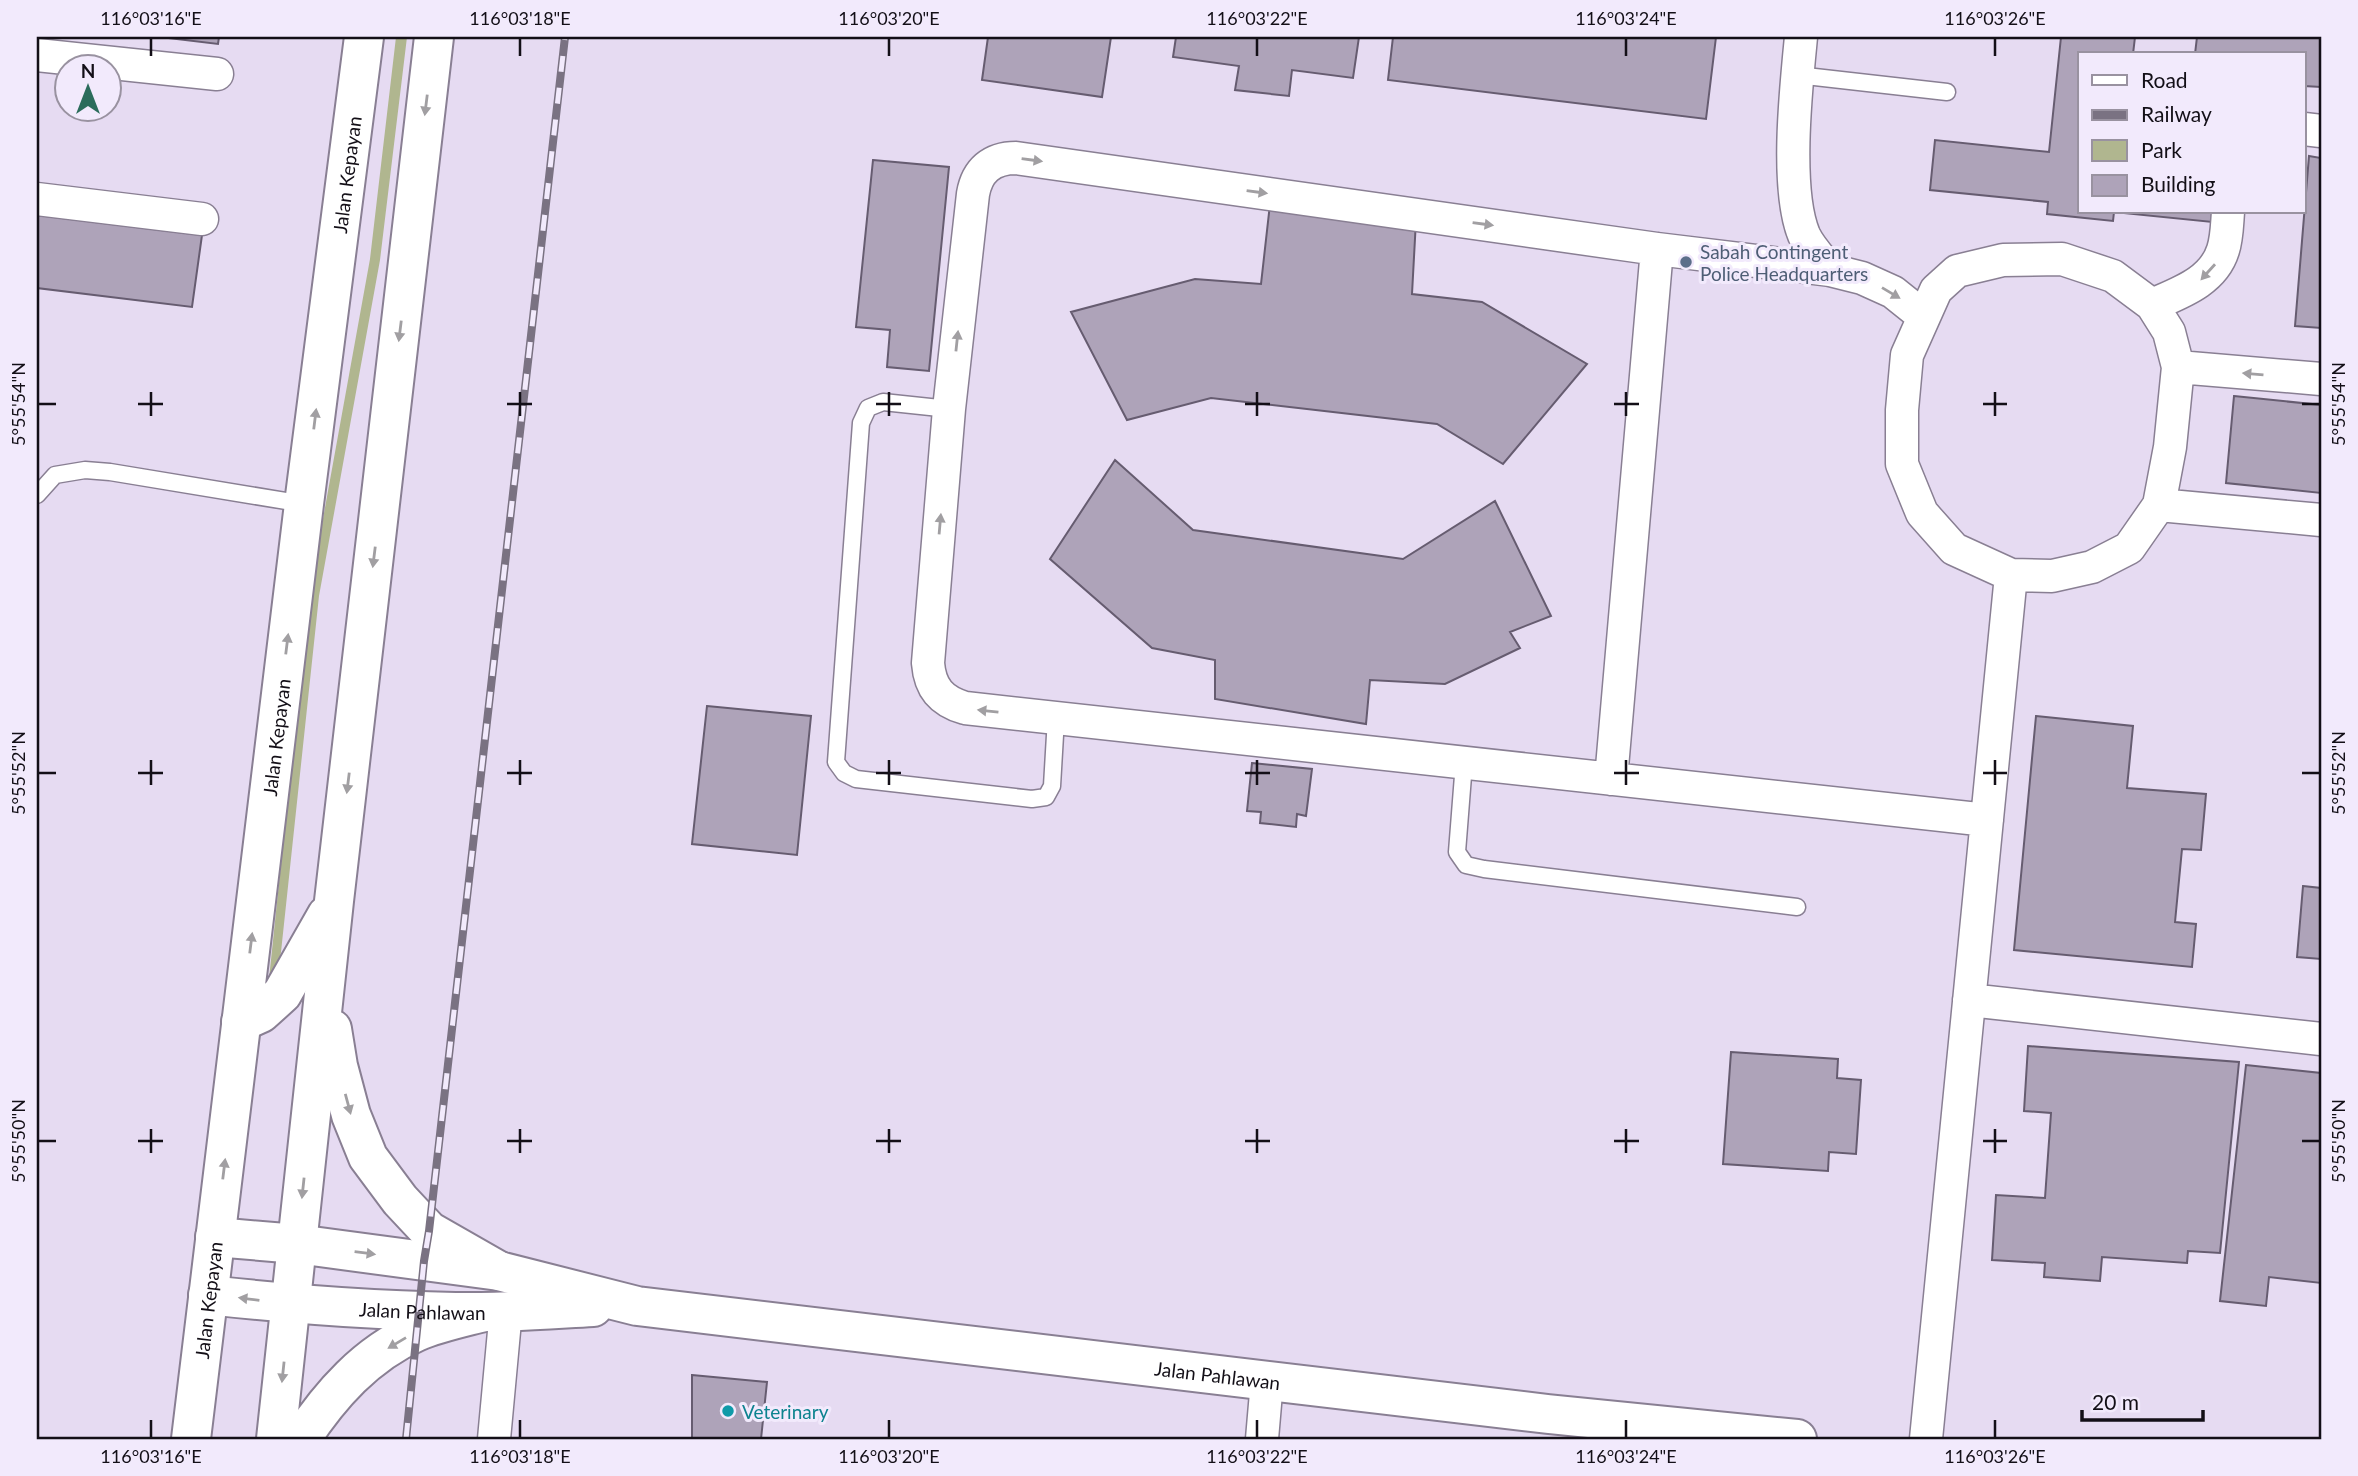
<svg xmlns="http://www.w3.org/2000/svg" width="2358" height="1476" viewBox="0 0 2358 1476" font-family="Lato,sans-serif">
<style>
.green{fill:#b0b68f}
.building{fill:#aea3b9;stroke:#665c70;stroke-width:2}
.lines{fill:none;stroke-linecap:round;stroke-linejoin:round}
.lane-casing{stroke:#897f93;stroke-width:19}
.street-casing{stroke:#897f93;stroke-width:35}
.secondary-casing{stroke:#897f93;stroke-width:42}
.highway-casing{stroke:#897f93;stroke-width:42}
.lane{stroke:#fff;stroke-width:16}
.street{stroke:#fff;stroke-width:32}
.secondary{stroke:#fff;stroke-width:38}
.highway{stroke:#fff;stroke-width:38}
.rail-casing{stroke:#7a7282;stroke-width:8}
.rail{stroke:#f2eafc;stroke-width:5;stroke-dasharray:16;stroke-linecap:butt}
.oneway{fill:#a19fa2}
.ticks{fill:none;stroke:#130f17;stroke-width:2.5}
.service-dot{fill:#5c6f8a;stroke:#f2eafc;stroke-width:2.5}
.culture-dot{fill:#0f9aa8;stroke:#f2eafc;stroke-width:2.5}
.labels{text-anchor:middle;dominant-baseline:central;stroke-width:6;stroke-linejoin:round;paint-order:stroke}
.street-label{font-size:19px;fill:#130f17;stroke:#f2eafc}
.service-label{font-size:19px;fill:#4e5e75;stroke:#f2eafc;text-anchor:start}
.culture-label{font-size:19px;fill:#0d838f;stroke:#f2eafc;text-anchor:start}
.neatline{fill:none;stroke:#130f17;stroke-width:2.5}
.ticks-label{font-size:18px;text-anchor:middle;fill:#130f17}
</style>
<rect width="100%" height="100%" fill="#e6dbf2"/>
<path class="green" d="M 396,37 L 407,37 L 380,260 L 319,596 L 281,952 L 273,999 L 267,998 L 309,596 L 370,259 Z"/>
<path class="building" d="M 160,37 L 219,37 L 218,44 Z
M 988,37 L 1111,37 L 1102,97 L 982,80 Z
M 1176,37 L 1359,37 L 1353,78 L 1292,70 L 1289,96 L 1235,90 L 1239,66 L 1173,57 Z
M 1393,37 L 1716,37 L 1706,119 L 1388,80 Z
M 2061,37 L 2135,37 L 2133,54 L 2080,54 L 2080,212 L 2223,212 L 2222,223 L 2114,212 L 2113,221 L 2047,214 L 2048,202 L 1930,190 L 1935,140 L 2049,152 Z
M 2197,37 L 2321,37 L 2321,87 L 2304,86 L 2304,54 L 2195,54 Z
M 2309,156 L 2321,158 L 2321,328 L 2295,326 Z
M 873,160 L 949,167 L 929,371 L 887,367 L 890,330 L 856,327 Z
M 1270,204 L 1416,220 L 1412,294 L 1482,302 L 1587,364 L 1503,464 L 1437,424 L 1211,398 L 1127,420 L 1071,312 L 1195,279 L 1261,284 Z
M 37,215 L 202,235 L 192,307 L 37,288 Z
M 2234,396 L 2321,405 L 2321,493 L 2226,483 Z
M 1115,460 L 1193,530 L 1403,559 L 1495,501 L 1551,616 L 1510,632 L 1520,648 L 1445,684 L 1370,680 L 1366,724 L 1215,699 L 1215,660 L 1152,648 L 1050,559 Z
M 707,706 L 811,716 L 797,855 L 692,844 Z
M 2036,716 L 2133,726 L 2127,788 L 2206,794 L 2201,850 L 2182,849 L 2175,922 L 2196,924 L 2192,967 L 2014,950 Z
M 1252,763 L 1312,769 L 1306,816 L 1297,814 L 1296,827 L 1260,823 L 1261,812 L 1247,811 Z
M 2303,886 L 2321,888 L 2321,959 L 2297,957 Z
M 2028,1046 L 2239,1062 L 2220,1253 L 2188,1251 L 2187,1263 L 2102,1257 L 2100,1281 L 2044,1277 L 2045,1263 L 1992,1260 L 1996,1195 L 2045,1198 L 2051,1113 L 2024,1111 Z
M 1731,1052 L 1838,1059 L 1837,1078 L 1861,1080 L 1856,1154 L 1829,1152 L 1828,1171 L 1723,1164 Z
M 2246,1065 L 2321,1073 L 2321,1283 L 2269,1277 L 2266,1306 L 2220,1301 Z
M 692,1375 L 767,1382 L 761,1439 L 692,1439 Z"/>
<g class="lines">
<g class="lane-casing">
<path id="lane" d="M 1797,75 L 1947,92
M 949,409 L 883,402 L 868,408 L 861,423 L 836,762 L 844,773 L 856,779 L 1032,799 L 1046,797 L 1052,786 L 1056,718
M 37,495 L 55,475 L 85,470 L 110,472 L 304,504
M 1464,763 L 1457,852 L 1466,865 L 1484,869 L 1797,907"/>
</g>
<g class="street-casing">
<path id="street" d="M 1801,37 C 1796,88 1785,189 1804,235 C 1810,248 1821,259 1830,270
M 37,55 L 217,74
M 2304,129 L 2321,131
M 37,199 L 202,219
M 2062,259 L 2113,276 L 2152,305 L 2169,332 L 2178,367 L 2170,447 L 2159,505 L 2129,548 L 2092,567 L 2052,576 L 2011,575 L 1954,549 L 1922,513 L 1902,464 L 1902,410 L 1907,355 L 1936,290 L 1957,271 L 2003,260 Z
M 2152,305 C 2179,293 2213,282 2223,250 C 2227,238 2227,224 2228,212
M 1923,316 L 1893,292 L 1862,278 L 1830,270 L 1657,249 L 1016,158 C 991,158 977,171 973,194 L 949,409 L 928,663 C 930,688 941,701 965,708 L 1987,820
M 2178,367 L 2321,379
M 2159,505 L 2321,520
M 1611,779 L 1657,249
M 1969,1000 L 2321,1039
M 494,1439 L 506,1310
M 1262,1439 L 1267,1381
M 1926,1439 L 2011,575"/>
</g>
<g class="secondary-casing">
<g id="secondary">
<path id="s1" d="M 215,1237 L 297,1244 L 499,1271 L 637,1306 L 1548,1414 L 1797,1439"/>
<path id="s2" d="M 208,1295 C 299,1305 390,1312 481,1312 C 518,1312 556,1309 593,1307"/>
</g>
</g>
<g class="highway-casing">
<g id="highway">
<path d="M 241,1022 L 261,1013 L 282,994 L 327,915"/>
<path d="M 332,1029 L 338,1066 L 351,1115 L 368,1157 L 400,1200 L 429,1231 L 499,1271"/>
<path id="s3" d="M 191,1439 L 304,504 L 364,37"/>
<path d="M 276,1439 L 334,901 L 434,37"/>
<path d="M 301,1439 C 330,1395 366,1354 416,1332 C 437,1323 461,1318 484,1312"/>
</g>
</g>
<use href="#lane" class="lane"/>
<use href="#street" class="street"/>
<use href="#secondary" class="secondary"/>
<use href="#highway" class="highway"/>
<g class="rail-casing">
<path id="rail" d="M 406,1439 L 424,1261 L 429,1231 L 565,37"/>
</g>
<use href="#rail" class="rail"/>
</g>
<defs><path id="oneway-solid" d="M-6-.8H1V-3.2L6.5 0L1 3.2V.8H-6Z" transform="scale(1.75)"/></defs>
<g class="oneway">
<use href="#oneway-solid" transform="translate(426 105) rotate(97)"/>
<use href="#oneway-solid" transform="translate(1032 160) rotate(8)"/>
<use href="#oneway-solid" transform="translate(1257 192) rotate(8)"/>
<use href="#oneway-solid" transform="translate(1483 224) rotate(8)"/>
<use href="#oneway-solid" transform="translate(2208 272) rotate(132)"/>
<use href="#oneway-solid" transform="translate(1891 293) rotate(31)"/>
<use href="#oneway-solid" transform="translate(400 331) rotate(97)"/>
<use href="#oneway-solid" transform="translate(957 341) rotate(-84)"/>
<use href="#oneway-solid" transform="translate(2253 374) rotate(-175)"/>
<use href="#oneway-solid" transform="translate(315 419) rotate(-83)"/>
<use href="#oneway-solid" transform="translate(940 524) rotate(-85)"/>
<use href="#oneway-solid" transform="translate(374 557) rotate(97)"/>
<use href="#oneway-solid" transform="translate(287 644) rotate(-83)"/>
<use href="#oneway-solid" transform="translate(988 711) rotate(-174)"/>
<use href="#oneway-solid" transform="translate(348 783) rotate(97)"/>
<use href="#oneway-solid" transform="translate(251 943) rotate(-83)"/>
<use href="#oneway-solid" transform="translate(348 1104) rotate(75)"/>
<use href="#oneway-solid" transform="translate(224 1169) rotate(-83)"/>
<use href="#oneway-solid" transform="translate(303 1188) rotate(96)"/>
<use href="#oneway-solid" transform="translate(365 1253) rotate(7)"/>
<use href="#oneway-solid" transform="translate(249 1299) rotate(-173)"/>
<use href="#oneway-solid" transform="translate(397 1343) rotate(149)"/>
<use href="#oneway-solid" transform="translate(283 1372) rotate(96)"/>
</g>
<path class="ticks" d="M 151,38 L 151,56M 520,38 L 520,56M 889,38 L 889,56M 1257,38 L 1257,56M 1626,38 L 1626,56M 1995,38 L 1995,56M 151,392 L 151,416M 520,392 L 520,416M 889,392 L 889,416M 1257,392 L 1257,416M 1626,392 L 1626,416M 1995,392 L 1995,416M 38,404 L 56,404M 138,404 L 163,404M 507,404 L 532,404M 876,404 L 901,404M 1245,404 L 1270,404M 1614,404 L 1639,404M 1983,404 L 2007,404M 2302,404 L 2320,404M 151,760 L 151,785M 520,760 L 520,785M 889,760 L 889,785M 1257,760 L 1257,785M 1626,760 L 1626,785M 1995,760 L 1995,785M 38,773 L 56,773M 138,773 L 163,773M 507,773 L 532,773M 876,773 L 901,773M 1245,773 L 1270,773M 1614,773 L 1639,773M 1983,773 L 2007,773M 2302,773 L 2320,773M 151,1129 L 151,1153M 520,1129 L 520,1153M 889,1129 L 889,1153M 1257,1129 L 1257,1153M 1626,1129 L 1626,1153M 1995,1129 L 1995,1153M 38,1141 L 56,1141M 138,1141 L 163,1141M 507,1141 L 532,1141M 876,1141 L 901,1141M 1245,1141 L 1270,1141M 1614,1141 L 1639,1141M 1983,1141 L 2007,1141M 2302,1141 L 2320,1141M 151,1420 L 151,1438M 520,1420 L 520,1438M 889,1420 L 889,1438M 1257,1420 L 1257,1438M 1626,1420 L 1626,1438M 1995,1420 L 1995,1438"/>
<circle class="service-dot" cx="1686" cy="262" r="7"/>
<circle class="culture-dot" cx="728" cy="1411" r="7"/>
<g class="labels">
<g class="street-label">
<text stroke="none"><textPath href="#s3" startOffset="1274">Jalan Kepayan</textPath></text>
<text stroke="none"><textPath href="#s3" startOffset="707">Jalan Kepayan</textPath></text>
<text stroke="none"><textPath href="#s3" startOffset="140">Jalan Kepayan</textPath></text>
<text stroke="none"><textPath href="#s2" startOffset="215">Jalan Pahlawan</textPath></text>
<text stroke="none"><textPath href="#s1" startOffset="1013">Jalan Pahlawan</textPath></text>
</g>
<g class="service-label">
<text x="1700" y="251">Sabah Contingent<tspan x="1700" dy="22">Police Headquarters</tspan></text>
</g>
<g class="culture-label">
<text x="742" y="1411">Veterinary</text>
</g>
</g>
<rect width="2358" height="1476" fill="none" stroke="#f2eafc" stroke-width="77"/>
<rect x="2078" y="52" width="228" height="161" fill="#f2eafc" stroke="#9992a0" stroke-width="2"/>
<rect x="2092" y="75" width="35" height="10" fill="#ffffff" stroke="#9992a0" stroke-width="2"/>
<text x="2141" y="88" font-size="21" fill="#130f17">Road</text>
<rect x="2092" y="110" width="35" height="10" fill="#7a7282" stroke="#9992a0" stroke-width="2"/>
<text x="2141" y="122" font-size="21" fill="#130f17">Railway</text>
<rect x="2092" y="140" width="35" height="21" fill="#b0b68f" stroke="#9992a0" stroke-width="2"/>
<text x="2141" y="158" font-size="21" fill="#130f17">Park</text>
<rect x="2092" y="175" width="35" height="21" fill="#aea3b9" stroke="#9992a0" stroke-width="2"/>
<text x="2141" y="192" font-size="21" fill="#130f17">Building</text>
<g transform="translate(88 88)"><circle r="33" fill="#f2eafc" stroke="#9992a0" stroke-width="2"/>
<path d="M0-5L12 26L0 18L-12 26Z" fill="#2b6c5b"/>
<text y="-10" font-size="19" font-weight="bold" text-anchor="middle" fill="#130f17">N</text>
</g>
<path d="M2082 1410v10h121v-10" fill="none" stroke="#130f17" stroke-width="3.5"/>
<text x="2092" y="1410" font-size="21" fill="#130f17" stroke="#f2eafc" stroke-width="5" paint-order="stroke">20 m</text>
<rect x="38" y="38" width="2282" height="1400" class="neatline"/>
<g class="ticks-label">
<text x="151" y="25">116°03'16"E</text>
<text x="520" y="25">116°03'18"E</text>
<text x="889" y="25">116°03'20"E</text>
<text x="1257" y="25">116°03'22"E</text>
<text x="1626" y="25">116°03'24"E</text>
<text x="1995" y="25">116°03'26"E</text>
<text transform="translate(19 404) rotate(-90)" y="6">5°55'54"N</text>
<text transform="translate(2339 404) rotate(-90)" y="6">5°55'54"N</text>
<text transform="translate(19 773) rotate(-90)" y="6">5°55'52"N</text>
<text transform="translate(2339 773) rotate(-90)" y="6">5°55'52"N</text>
<text transform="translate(19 1141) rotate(-90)" y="6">5°55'50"N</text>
<text transform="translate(2339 1141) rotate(-90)" y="6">5°55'50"N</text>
<text x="151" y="1463">116°03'16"E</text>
<text x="520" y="1463">116°03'18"E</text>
<text x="889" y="1463">116°03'20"E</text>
<text x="1257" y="1463">116°03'22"E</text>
<text x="1626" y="1463">116°03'24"E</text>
<text x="1995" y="1463">116°03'26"E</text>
</g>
</svg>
